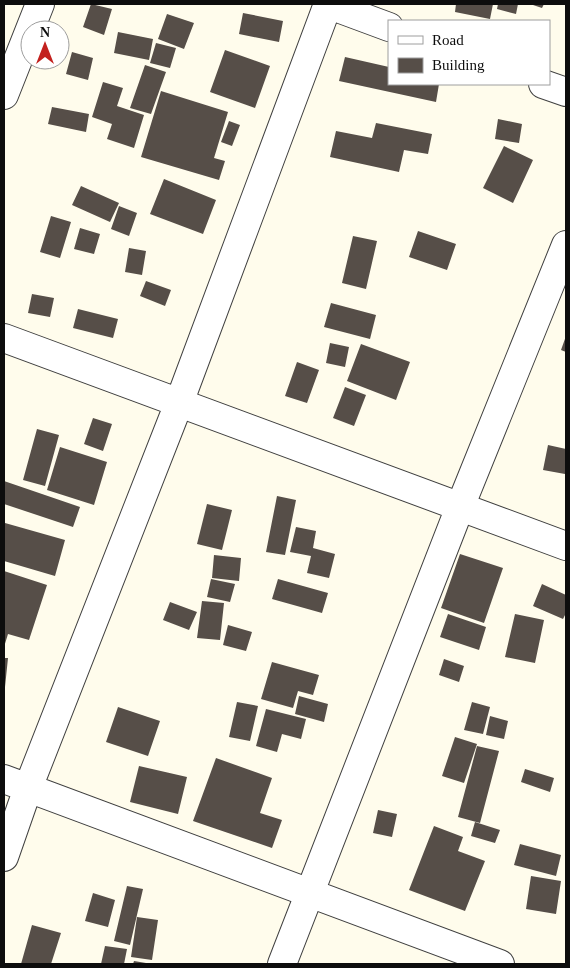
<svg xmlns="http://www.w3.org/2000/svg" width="570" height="968" viewBox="0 0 570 968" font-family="Georgia,serif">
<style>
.building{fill:#564e48}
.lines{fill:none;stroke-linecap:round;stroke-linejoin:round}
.minor-casing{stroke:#404040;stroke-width:30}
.minor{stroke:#fff;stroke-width:28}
</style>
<rect width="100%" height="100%" fill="#fffcec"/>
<path class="building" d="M 91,4 L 112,9 L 104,35 L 83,27 Z
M 456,4 L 493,4 L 490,19 L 455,12 Z
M 498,4 L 518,4 L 516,14 L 497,9 Z
M 530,4 L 544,4 L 542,8 Z
M 243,13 L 283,21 L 279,42 L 239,34 Z
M 167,14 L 194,23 L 184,49 L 158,39 Z
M 118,32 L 153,39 L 149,60 L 114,53 Z
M 156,43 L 176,48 L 170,68 L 150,63 Z
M 225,50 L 270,66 L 255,108 L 210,92 Z
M 72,52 L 93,58 L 88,80 L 66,74 Z
M 345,57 L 389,67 L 389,84 L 439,84 L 436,102 L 339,81 Z
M 145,65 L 166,72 L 151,114 L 130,108 Z
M 103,82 L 123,88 L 117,106 L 144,115 L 134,148 L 107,139 L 112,124 L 92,117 Z
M 161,91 L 228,112 L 214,158 L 225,161 L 219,180 L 141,157 Z
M 52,107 L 89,114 L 86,132 L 48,124 Z
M 498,119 L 522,124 L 519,143 L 495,139 Z
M 229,121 L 240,125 L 232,146 L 221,142 Z
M 376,123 L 432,134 L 428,154 L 404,150 L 399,172 L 330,157 L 336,131 L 372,138 Z
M 504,146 L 533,160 L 513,203 L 483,188 Z
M 164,179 L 216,200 L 203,234 L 150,214 Z
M 81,186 L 119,203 L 110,222 L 72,205 Z
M 119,206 L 137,213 L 129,236 L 111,229 Z
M 51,216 L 71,222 L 60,258 L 40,252 Z
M 80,228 L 100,234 L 94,254 L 74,249 Z
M 418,231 L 456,244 L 447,270 L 409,257 Z
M 353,236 L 377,241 L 366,289 L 342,283 Z
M 129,248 L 146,251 L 142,275 L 125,272 Z
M 146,281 L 171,290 L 165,306 L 140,296 Z
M 32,294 L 54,298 L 50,317 L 28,313 Z
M 331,303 L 376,315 L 370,339 L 324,327 Z
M 78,309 L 118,319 L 113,338 L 73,328 Z
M 566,336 L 566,352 L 561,350 Z
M 330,343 L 349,347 L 345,367 L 326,363 Z
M 361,344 L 410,362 L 396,400 L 347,381 Z
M 297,362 L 319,370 L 307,403 L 285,396 Z
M 345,387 L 366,395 L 354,426 L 333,418 Z
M 93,418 L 112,424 L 103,451 L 84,444 Z
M 37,429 L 59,435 L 45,486 L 23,480 Z
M 548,445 L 566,449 L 565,474 L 543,470 Z
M 60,447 L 107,462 L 94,505 L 47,490 Z
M 4,481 L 80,507 L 73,527 L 4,504 Z
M 277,496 L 296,500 L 285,555 L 266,552 Z
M 207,504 L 232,510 L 222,550 L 197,544 Z
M 5,523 L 65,540 L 55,576 L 4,561 Z
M 296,527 L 316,531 L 313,548 L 335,554 L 329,578 L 307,573 L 311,556 L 290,552 Z
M 460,554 L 503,568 L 484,623 L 441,608 Z
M 214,555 L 241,558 L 239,581 L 212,578 Z
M 4,571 L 47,585 L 29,640 L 8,634 L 4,647 Z
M 211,579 L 235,584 L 230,602 L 207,597 Z
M 278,579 L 328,593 L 322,613 L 272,599 Z
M 542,584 L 566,595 L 566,613 L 563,619 L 533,606 Z
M 202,601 L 224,603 L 220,640 L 197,638 Z
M 170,602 L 197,612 L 189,630 L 163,620 Z
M 448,614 L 486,627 L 479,650 L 440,637 Z
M 515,614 L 544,620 L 535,663 L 505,657 Z
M 228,625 L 252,632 L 246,651 L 223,645 Z
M 4,658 L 8,658 L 5,687 L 4,687 Z
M 444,659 L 464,666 L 459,682 L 439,675 Z
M 272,662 L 319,675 L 313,695 L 298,691 L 293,708 L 261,699 Z
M 299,696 L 328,704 L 324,722 L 295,714 Z
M 237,702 L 258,706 L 250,741 L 229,737 Z
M 472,702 L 490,707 L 483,734 L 464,730 Z
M 118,707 L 160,721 L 148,756 L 106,742 Z
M 266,709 L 306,719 L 301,739 L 282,734 L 277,752 L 256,746 Z
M 490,716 L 508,721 L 504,739 L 486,735 Z
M 455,737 L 477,744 L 464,783 L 442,776 Z
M 477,746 L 499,751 L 480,823 L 458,817 Z
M 216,758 L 272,778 L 260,813 L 282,820 L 272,848 L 193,821 Z
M 139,766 L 187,777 L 178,814 L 130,802 Z
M 525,769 L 554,778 L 550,792 L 521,782 Z
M 378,810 L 397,814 L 392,837 L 373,833 Z
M 475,822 L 500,830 L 495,843 L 471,836 Z
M 434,826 L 463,837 L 458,851 L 485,861 L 465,911 L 409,890 Z
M 520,844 L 561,855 L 556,876 L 514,865 Z
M 531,876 L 561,881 L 556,914 L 526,909 Z
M 127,886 L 143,889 L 130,945 L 114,941 Z
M 93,893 L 115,900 L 108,927 L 85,921 Z
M 137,917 L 158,920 L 152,960 L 131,957 Z
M 32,925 L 61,933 L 51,964 L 21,964 Z
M 105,946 L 127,949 L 124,964 L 101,964 Z
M 134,961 L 146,963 L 146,964 L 133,964 Z"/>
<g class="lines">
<g class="minor-casing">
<path id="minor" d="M 327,4 L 389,27
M 543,84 L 566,92
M 4,95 L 40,4
M 4,338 L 566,546
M 4,779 L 500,964
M 4,857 L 28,788 L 179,403 L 328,4
M 282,964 L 460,507 L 566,245"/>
</g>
<use href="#minor" class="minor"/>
</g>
<rect width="570" height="968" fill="none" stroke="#0d0d0d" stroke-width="10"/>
<rect x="388" y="20" width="162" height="65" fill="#ffffff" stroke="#9e9e9e"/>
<rect x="398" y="36" width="25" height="8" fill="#ffffff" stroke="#9e9e9e"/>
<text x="432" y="45" font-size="15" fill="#0d0d0d">Road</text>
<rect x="398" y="58" width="25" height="15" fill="#564e48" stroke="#9e9e9e"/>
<text x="432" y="70" font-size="15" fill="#0d0d0d">Building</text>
<g transform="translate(45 45)"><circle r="24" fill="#ffffff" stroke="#9e9e9e"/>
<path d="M0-4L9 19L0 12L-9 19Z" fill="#c3211e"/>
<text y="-8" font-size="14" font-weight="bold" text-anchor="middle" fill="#0d0d0d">N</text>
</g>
</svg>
